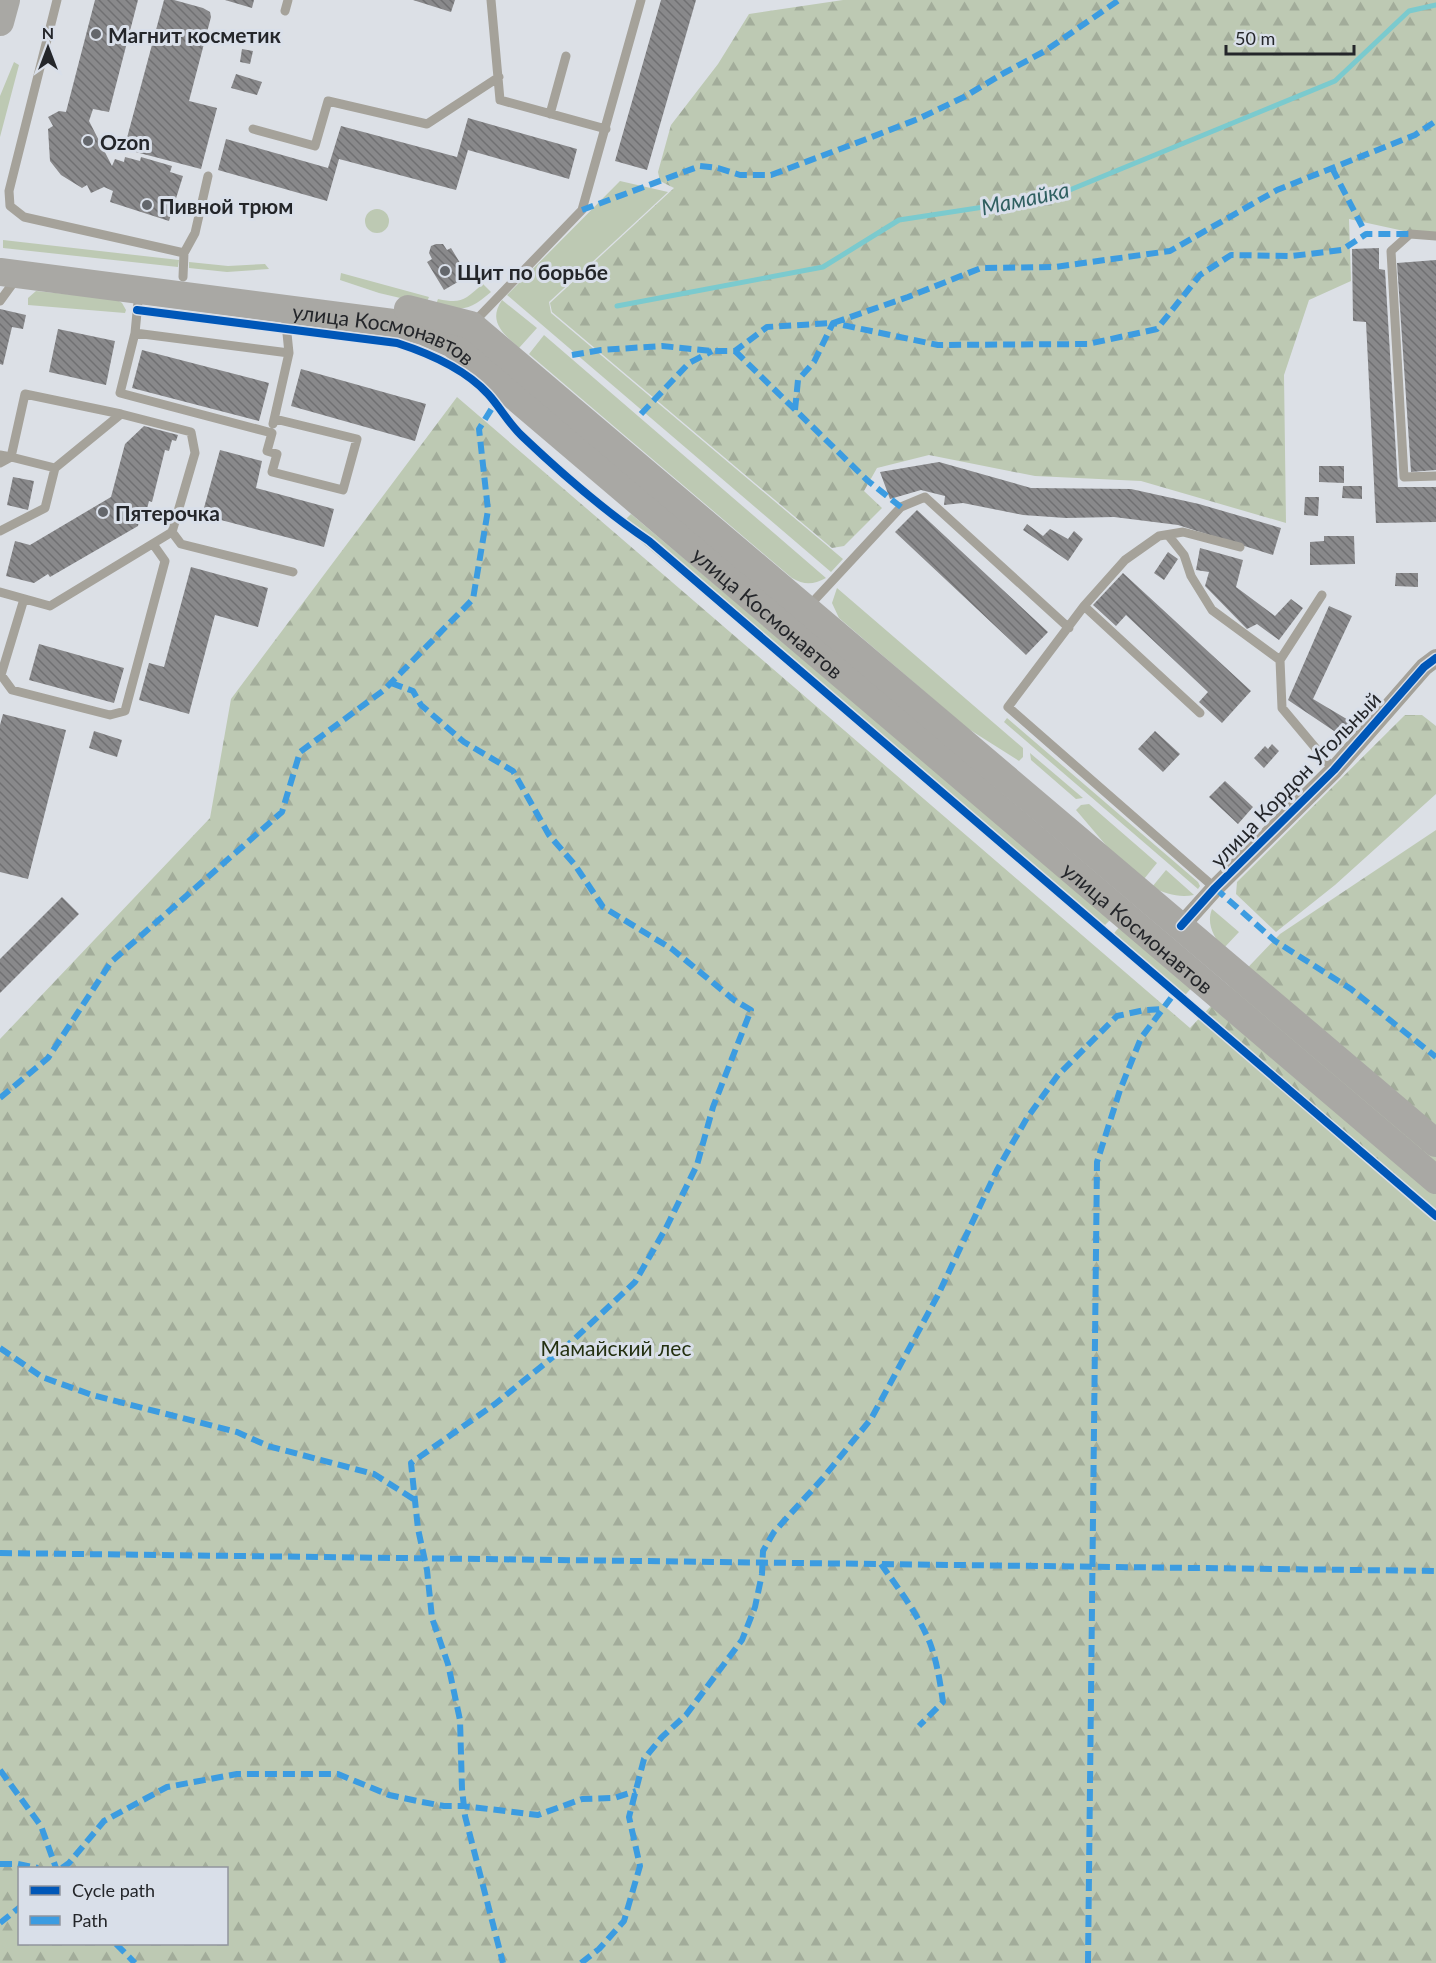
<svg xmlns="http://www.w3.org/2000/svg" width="1436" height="1963" viewBox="0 0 1436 1963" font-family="Lato,sans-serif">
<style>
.green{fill:#bdc9b3}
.forest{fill:url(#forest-firs);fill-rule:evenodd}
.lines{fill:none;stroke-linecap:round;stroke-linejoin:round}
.stream{stroke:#7bcace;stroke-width:5}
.building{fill:url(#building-back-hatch)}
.lane{stroke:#a5a29a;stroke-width:9}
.street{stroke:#a5a29a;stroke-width:18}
.primary{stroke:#a9a8a4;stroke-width:28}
.quiet{stroke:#3c9ce1;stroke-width:6;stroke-dasharray:12 6;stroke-linecap:butt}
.cycleway-casing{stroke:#d9dfe9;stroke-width:11}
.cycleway{stroke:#0057b8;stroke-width:8}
.poi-dot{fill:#64676c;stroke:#d9dfe9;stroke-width:2}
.labels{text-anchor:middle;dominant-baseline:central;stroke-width:6;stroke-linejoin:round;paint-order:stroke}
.poi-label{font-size:21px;font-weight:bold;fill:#24262a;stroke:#d9dfe9;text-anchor:start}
.street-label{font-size:21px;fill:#24262a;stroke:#d9dfe9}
.park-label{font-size:21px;fill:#243011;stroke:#d9dfe9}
.water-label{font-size:22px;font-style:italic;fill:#2f5f60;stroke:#d9dfe9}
</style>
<defs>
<pattern id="forest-firs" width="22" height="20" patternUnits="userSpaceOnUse" patternTransform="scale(1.5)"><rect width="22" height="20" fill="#bdc9b3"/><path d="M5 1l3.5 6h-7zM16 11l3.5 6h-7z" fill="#a2ac9a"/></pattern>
<pattern id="building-back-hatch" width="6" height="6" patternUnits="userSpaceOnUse" patternTransform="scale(1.5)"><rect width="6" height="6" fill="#89898b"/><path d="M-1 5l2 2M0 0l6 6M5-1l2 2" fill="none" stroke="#707072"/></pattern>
</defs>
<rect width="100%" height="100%" fill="#dce0e6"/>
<path class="green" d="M 14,62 L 19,65 L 0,137 L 0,96 Z
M 620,181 L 668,192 L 549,302 L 551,313 L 843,559 L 831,572 L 507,295 Z
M365 221a12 12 0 1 1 24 0a12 12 0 1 1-24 0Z
M 3,240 L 179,260 L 178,267 L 3,248 Z
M 189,262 L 228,266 L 265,264 L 269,269 L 227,272 L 189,268 Z
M 341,273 L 429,297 L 426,304 L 379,293 L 340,280 Z
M 483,284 L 491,292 C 470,310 463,311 435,307 L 438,299 C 462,304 464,300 483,284 Z
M 36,291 L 116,299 L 122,303 L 126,310 L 125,313 L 28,305 L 28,298 Z
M 502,300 L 537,328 L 519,348 C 504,334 487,322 502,300 Z
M 544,335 L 826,578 C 813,585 804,585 792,578 L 529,354 Z
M 631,514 L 1112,918 L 1101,929 L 628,531 L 624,521 Z
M 837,588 L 1023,748 L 1023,757 L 1019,761 L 967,728 L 839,618 L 832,603 Z
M 1007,718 L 1198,882 L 1200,886 L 1198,889 L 1004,722 Z
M 1030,753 L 1083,798 L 1076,799 L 1031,760 Z
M 1089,804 L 1157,863 L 1144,879 L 1110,850 L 1076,810 L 1081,805 Z
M 1166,870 L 1194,895 C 1179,898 1166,894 1152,887 Z
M 1212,909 L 1239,932 L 1223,949 C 1214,937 1206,924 1212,909 Z
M 1121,925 L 1193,986 L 1181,1000 L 1110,938 Z"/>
<path class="forest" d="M 843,0 L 1436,0 L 1436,238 L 1349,219 L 1351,281 L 1309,300 L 1284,375 L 1286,523 L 1141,481 L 1035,476 L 929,455 L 877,468 L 864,491 L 882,508 L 844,546 L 832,548 L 552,312 L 550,303 L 674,188 L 660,181 L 658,172 L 671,125 L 718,64 L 749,14 Z
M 457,397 L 1190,1028 L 1280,934 L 1436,830 L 1436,1963 L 0,1963 L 0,1039 L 210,818 L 231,699 ZM 20,1868 L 226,1868 L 226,1944 L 20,1944 Z
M 1405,715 L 1422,715 L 1436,726 L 1436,794 L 1335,885 L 1276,932 L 1236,894 L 1237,882 Z"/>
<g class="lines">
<path class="stream" d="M 617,306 L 823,267 L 899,220 L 1055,196 L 1335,81 L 1409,11 L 1436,5"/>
</g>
<path class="building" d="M 95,0 L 138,0 L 109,112 L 93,109 L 89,121 L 112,166 L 115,159 L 124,162 L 125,157 L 140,161 L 141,157 L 172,166 L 170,172 L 183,176 L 169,221 L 110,202 L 113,191 L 104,187 L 91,193 L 87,185 L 82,188 L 61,175 L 50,161 L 48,129 L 53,126 L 48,117 L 59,111 L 66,112 Z
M 164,0 L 174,0 L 203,8 L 210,12 L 211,17 L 189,101 L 217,108 L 201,169 L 124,149 Z
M 225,0 L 254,0 L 252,8 Z
M 413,0 L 455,0 L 451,12 Z
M 661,0 L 696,0 L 647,170 L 615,161 Z
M 242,49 L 253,51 L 250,64 L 240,62 Z
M 236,74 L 262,82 L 257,95 L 231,88 Z
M 468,118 L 577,149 L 569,179 L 468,150 L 456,190 L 339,159 L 327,201 L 218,170 L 226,139 L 328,168 L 341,126 L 457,157 Z
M 436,244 L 443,244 L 447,250 L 451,248 L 468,276 L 444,290 L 427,262 L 432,259 L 429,253 L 431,246 Z
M 1379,248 L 1379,269 L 1385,270 L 1398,487 L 1436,487 L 1436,522 L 1376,523 L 1366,322 L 1353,321 L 1352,249 Z
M 1436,260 L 1436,470 L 1411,472 L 1397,263 Z
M 0,309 L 26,315 L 23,329 L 12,327 L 3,365 L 0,364 Z
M 58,329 L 115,341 L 106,385 L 49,372 Z
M 142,350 L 269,383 L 259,421 L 132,388 Z
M 301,369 L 426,404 L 415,441 L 291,406 Z
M 144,426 L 178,435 L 176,441 L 172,440 L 169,451 L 165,450 L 152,502 L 149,501 L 145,517 L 140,516 L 138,526 L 50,577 L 48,574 L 34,583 L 6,576 L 15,541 L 30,545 L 111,497 L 125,444 Z
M 220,450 L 262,461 L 256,488 L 334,509 L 324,547 L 202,515 Z
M 939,462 L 1031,488 L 1131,489 L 1199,504 L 1281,528 L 1273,555 L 1178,525 L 1114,517 L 1066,518 L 1023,515 L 963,503 L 944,505 L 945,496 L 921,490 L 890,499 L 880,472 Z
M 1319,466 L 1344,466 L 1344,483 L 1319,482 Z
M 13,477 L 34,481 L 28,510 L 7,505 Z
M 1343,486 L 1362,486 L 1362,499 L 1342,498 Z
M 1305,497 L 1319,497 L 1318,516 L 1304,515 Z
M 917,510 L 1048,632 L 1026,655 L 895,532 Z
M 1027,524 L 1043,536 L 1050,529 L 1068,539 L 1074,531 L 1083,539 L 1068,561 L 1023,530 Z
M 1324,536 L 1354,536 L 1355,564 L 1310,565 L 1310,542 L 1324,541 Z
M 1200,548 L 1243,560 L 1236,587 L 1275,616 L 1291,599 L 1303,608 L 1279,640 L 1257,624 L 1247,629 L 1205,586 L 1209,572 L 1196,570 Z
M 1168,552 L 1178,559 L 1164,580 L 1154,573 Z
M 191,567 L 268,588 L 258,627 L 215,615 L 189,714 L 139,700 L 149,663 L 164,667 Z
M 1123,573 L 1251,691 L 1222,723 L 1199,702 L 1208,692 L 1126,615 L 1116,626 L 1093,605 Z
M 1396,573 L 1418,573 L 1418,587 L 1395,586 Z
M 1329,606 L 1352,616 L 1313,699 L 1350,721 L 1340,735 L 1288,700 Z
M 39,644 L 124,668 L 114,703 L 29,680 Z
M 3,714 L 66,730 L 28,879 L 0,872 L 0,725 Z
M 94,731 L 122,740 L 117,757 L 89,748 Z
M 1155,731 L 1180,754 L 1163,772 L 1138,749 Z
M 1272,744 L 1279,751 L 1264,768 L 1254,758 L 1265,746 L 1268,749 Z
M 1225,781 L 1253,807 L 1238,824 L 1209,797 Z
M 62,897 L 79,914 L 0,993 L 0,959 Z"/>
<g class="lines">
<path class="lane" d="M 57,0 L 9,191 L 10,206 L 24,217 L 184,253
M 491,0 L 500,100 L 606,129
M 285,11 L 288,0
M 550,114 L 566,56
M 253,129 L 315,146 L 328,101 L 427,124 L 499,77
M 1436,236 L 1410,234 L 1391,251 L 1404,477 L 1436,476
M 183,277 L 184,253 L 195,233 L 208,176
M 139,292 L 135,333 L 289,353
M 0,301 L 16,279
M 474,322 L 582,210 L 641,0
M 135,333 L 120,393 L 272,433 L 267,451 L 277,454 L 272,472 L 343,490 L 357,439 L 275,419
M 273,424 L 289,353 L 285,314
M 0,455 L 11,457 L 25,394 L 121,414
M 0,463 L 11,457 L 55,468 L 45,508 L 0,531
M 55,468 L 121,414 L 191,432 L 195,453 L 172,532 L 181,544 L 293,572
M 1168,535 L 1184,555 L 1191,576 L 1212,610 L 1280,660
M 0,592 L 50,606 L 172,532
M 1322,595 L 1280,660 L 1282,708 L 1334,770
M 24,599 L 1,675 L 12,690 L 110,715 L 125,711 L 165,561 L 153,544
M 1084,606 L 1125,560 L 1159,536 L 1183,532 L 1240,547
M 808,607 L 901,507 L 925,497 L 1069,628
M 1200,713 L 1084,606 L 1008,707 L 1215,888"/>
<path class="street" d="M 1181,926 L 1215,888 L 1334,770 L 1424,667 L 1436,658"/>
<g class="primary">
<path d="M 0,22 L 6,0"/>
<path id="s1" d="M 0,272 L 393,323 L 423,331 L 453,344 L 1436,1180"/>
<path d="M 408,309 L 471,325 L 1436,1143"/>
</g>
<path class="quiet" d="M 1332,168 L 1366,234
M 582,210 L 700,166 L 718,168 L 740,175 L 771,175 L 864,140 L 918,119 L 964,97 L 1004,73 L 1045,51 L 1119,0
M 735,351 L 868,481 L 901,507
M 572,355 L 601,350 L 662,346 L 712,351 L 735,351 L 767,327 L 833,323 L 908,297 L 981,268 L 1055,267 L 1170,251 L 1277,190 L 1415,135 L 1436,121
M 795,410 L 798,380 L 814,362 L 833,323 L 938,345 L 1088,344 L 1157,329 L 1200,275 L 1231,255 L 1292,256 L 1342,250 L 1366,234 L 1410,234
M 641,414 L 689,363 L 712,351
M 391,683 L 413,691 L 421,705 L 464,742 L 513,771 L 549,835 L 575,865 L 603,907 L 672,949 L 734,1000 L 751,1010 L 713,1107 L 697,1165 L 666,1228 L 635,1282 L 569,1344 L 495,1404 L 411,1463 L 418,1529 L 427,1570 L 432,1618 L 448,1664 L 460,1720 L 462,1789 L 465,1816 L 503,1963
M 1215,888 L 1275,941 L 1351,989 L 1436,1057
M 0,1098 L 48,1058 L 111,962 L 282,812 L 300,752 L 384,690 L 473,599 L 488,510 L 479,429 L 492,408
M 0,1348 L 42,1377 L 92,1395 L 237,1432 L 268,1446 L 374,1474 L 415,1500
M 0,1553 L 1436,1571
M 881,1564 C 898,1588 918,1614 930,1643 C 937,1662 940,1682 943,1702 L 919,1726
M 0,1770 L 41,1826 L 56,1868
M 0,1864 L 18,1864 L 38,1868
M 62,1868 L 69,1863 L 104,1821 L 167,1787 L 237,1774 L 338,1774 L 389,1795 L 422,1802 L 444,1806 L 464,1806 L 538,1815 L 582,1799 L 614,1798 L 636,1791
M 0,1923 L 20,1907
M 116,1944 L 135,1963
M 581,1963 L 599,1949 L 624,1921 L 640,1866 L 629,1817 L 644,1759 L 662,1737 L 686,1715 L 742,1640 L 755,1607 L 762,1574 L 763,1551 L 774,1532 L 823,1478 L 871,1419 L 938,1295 L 997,1170 L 1027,1118 L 1058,1075 L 1117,1016 L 1145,1010 L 1164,1009
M 1088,1963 L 1097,1162 L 1120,1090 L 1141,1038 L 1171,998"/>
<g class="cycleway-casing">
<path id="cycleway" d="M 137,310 L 397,343 C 428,353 466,370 488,394 C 500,407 509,424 522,436 C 562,474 603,510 649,541 L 1436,1216
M 1181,926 L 1215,888 L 1334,770 L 1424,667 L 1436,658"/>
</g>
<use href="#cycleway" class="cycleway"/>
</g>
<g class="poi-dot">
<circle cx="96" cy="34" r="6"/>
<circle cx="88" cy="141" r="6"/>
<circle cx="147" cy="205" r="6"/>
<circle cx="445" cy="271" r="6"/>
<circle cx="103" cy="512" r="6"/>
</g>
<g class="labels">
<g class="poi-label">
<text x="108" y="34">Магнит косметик</text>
<text x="100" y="141">Ozon</text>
<text x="159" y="205">Пивной трюм</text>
<text x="457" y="271">Щит по борьбе</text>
<text x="115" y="512">Пятерочка</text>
</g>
<g class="street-label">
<text stroke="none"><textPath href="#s1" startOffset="390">улица Космонавтов</textPath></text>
<text stroke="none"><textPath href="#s1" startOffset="874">улица Космонавтов</textPath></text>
<text transform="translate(1295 779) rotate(-46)">улица Кордон Угольный</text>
<text stroke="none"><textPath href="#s1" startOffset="1360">улица Космонавтов</textPath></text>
</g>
<g class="park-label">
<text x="616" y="1347">Мамайский лес</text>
</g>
<g class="water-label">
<text transform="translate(1025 198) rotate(-12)">Мамайка</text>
</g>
</g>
<rect x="18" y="1867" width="210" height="78" fill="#d9dfe9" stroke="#91959d" stroke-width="1.5"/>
<rect x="30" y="1886" width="30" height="9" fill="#0057b8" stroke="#91959d" stroke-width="1.5"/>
<text x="72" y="1897" font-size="18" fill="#24262a">Cycle path</text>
<rect x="30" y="1916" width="30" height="9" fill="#3c9ce1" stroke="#91959d" stroke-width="1.5"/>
<text x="72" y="1927" font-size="18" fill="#24262a">Path</text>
<g transform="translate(48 48)" stroke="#d9dfe9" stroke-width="4.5" paint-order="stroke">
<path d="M0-4.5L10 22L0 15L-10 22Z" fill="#24262a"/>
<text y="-9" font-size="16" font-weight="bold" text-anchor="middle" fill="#24262a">N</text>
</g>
<path d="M1226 45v9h128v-9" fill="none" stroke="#24262a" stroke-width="3"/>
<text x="1235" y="45" font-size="18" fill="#24262a" stroke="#d9dfe9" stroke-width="4.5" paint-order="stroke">50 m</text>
</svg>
